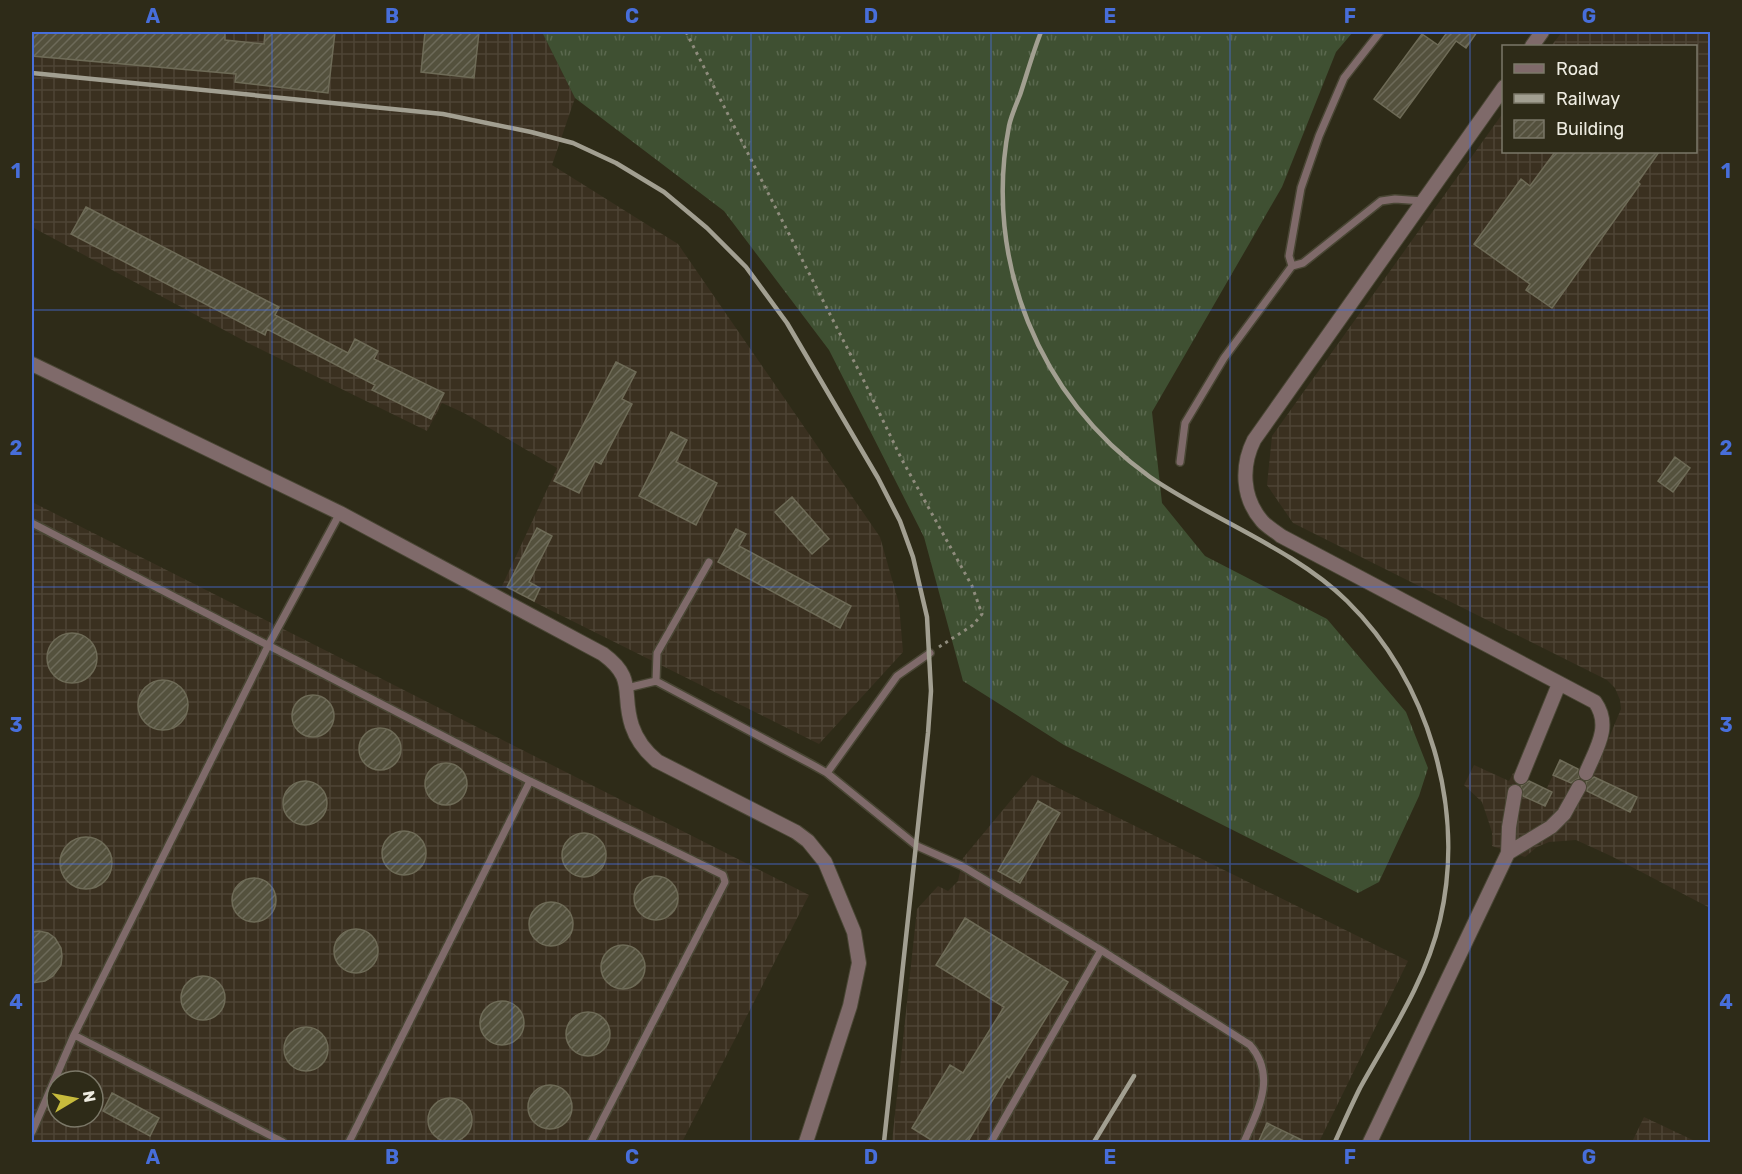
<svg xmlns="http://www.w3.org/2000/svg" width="1742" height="1174" viewBox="0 0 1742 1174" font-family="Rubik,sans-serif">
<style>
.industrial{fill:url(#industrial-grid);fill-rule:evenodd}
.grass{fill:url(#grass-tufts)}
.building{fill:url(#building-hatch);stroke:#6e6b57;stroke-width:1.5}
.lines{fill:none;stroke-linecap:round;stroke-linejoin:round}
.service-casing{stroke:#494634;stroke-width:10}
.minor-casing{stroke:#494634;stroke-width:16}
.path{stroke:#8f8c7d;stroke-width:3;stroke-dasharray:3 4.5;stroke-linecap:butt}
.service{stroke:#7f6a6a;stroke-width:7}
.minor{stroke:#7f6a6a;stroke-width:14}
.rail{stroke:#a29f91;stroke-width:4.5}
.grid{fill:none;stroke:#476eda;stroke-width:1.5;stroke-opacity:0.55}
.neatline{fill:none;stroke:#476eda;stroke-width:2}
.grid-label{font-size:20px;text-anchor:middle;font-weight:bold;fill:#476eda}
</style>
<defs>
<pattern id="industrial-grid" width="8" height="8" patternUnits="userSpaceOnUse" patternTransform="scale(1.5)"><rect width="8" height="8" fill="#3a3020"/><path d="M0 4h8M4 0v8" fill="none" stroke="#4d4435"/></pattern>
<pattern id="grass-tufts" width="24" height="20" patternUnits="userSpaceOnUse" patternTransform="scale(1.5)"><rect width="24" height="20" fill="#3f5032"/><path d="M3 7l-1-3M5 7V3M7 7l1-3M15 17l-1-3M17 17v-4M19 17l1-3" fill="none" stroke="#5b694f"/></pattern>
<pattern id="building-hatch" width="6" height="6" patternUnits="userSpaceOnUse" patternTransform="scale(1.5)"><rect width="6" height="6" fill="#54513d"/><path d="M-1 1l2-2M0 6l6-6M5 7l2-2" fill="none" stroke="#6d6a59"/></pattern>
</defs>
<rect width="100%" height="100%" fill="#2e2b18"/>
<path class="industrial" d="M 32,32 L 542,32 L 575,98 L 552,165 L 678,244 L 880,537 L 899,604 L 903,652 L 819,744 L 502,586 L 557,468 L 464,413 L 442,403 L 427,431 L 252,345 L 32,227 Z
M 1562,32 L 1710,32 L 1710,908 L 1611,856 L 1576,840 L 1549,842 L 1537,847 L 1525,857 L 1492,846 L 1492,832 L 1482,802 L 1464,785 L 1474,765 L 1509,781 L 1513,773 L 1546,790 L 1560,760 L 1593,776 L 1621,709 L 1620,700 L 1615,688 L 1607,680 L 1293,523 L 1267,485 L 1272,436 L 1503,113 L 1504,152 L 1696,152 L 1696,46 L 1551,46 Z
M 32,502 L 809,895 L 682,1142 L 32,1142 ZM 57,1081 L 93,1081 L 93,1117 L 57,1117 Z
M 1032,775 L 1408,961 L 1319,1142 L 892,1142 L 917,909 L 938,886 L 948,891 L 958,881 L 963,858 Z
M 1644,1117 L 1697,1142 L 1632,1142 Z"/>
<path class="grass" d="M 542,32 L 1353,32 L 1336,52 L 1282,187 L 1152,412 L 1162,503 L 1205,556 L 1327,619 L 1406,712 L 1428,768 L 1419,796 L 1379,882 L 1358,893 L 1064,745 L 963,681 L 924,537 L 829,350 L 724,211 L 575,98 Z"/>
<path class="building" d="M 32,32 L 225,32 L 225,40 L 264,44 L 265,32 L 335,32 L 328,93 L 235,82 L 236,74 L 32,56 Z
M 425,32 L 479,32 L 474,78 L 421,72 Z
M 1443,32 L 1477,32 L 1466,48 L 1456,41 L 1400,118 L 1374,99 L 1422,34 L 1438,45 L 1446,34 Z
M 1555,152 L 1659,152 L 1638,182 L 1640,184 L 1552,308 L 1526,290 L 1530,284 L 1474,244 L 1521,179 L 1530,186 Z
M 86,207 L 279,307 L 275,315 L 348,353 L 355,339 L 378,351 L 374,359 L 444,393 L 431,419 L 372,390 L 375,385 L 267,329 L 265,335 L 71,234 Z
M 616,362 L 636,372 L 622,399 L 632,404 L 601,464 L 595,461 L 579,493 L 554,481 Z
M 671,432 L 687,440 L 676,462 L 717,483 L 696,525 L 639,496 Z
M 1675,457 L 1690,468 L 1673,492 L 1658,481 Z
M 792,497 L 829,539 L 812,554 L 775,512 Z
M 537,528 L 552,536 L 529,582 L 540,588 L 534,601 L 507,587 Z
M 736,529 L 746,534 L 739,546 L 851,606 L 840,628 L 718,562 Z
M47 658a25 25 0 1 1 50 0a25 25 0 1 1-50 0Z
M138 705a25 25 0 1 1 50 0a25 25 0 1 1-50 0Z
M292 716a21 21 0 1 1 42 0a21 21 0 1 1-42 0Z
M359 749a21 21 0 1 1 42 0a21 21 0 1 1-42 0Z
M 1560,760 L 1578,769 L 1579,778 L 1571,783 L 1553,775 Z
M425 784a21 21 0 1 1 42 0a21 21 0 1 1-42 0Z
M 1594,777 L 1637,797 L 1630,812 L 1587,791 L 1586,782 Z
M 1529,781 L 1552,792 L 1545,806 L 1523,796 L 1521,786 Z
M283 803a22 22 0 1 1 44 0a22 22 0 1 1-44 0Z
M 1038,801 L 1060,813 L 1020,883 L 998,871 Z
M382 853a22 22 0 1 1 44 0a22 22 0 1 1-44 0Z
M562 855a22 22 0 1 1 44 0a22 22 0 1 1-44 0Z
M60 863a26 26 0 1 1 52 0a26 26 0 1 1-52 0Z
M634 898a22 22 0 1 1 44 0a22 22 0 1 1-44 0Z
M232 900a22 22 0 1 1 44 0a22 22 0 1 1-44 0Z
M529 924a22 22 0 1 1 44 0a22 22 0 1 1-44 0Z
M 965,918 L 1068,982 L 1009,1078 L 1007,1076 L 967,1143 L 936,1143 L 912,1128 L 950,1065 L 963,1073 L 1004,1007 L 936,965 Z
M334 951a22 22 0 1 1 44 0a22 22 0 1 1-44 0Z
M 39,931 L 48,933 L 55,938 L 61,948 L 62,956 L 61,965 L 53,976 L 45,981 L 32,983 L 32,932 Z
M601 967a22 22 0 1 1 44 0a22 22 0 1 1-44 0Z
M181 998a22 22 0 1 1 44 0a22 22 0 1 1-44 0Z
M480 1023a22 22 0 1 1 44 0a22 22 0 1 1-44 0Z
M566 1034a22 22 0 1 1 44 0a22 22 0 1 1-44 0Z
M284 1049a22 22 0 1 1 44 0a22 22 0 1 1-44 0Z
M528 1107a22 22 0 1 1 44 0a22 22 0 1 1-44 0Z
M 112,1093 L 159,1118 L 150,1136 L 103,1111 Z
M428 1120a22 22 0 1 1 44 0a22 22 0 1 1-44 0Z
M 1267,1123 L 1308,1143 L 1258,1143 Z"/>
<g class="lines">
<g class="service-casing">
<path id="service" d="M 1292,266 L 1289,256 L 1301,188 L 1319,136 L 1344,78 L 1380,32
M 1180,462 L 1185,423 L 1224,358 L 1292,266 L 1303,263 L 1381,201 L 1395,199 L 1423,201
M 32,523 L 530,781 L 723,875 L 725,882 L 591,1142
M 656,681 L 657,653 L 709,562
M 627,688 L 656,681 L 811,764 L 827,773 L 917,846 L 962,866 L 1101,950 L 1250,1045 C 1277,1076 1258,1110 1244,1142
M 827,773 L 897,676 L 930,653
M 74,1035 L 283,1142
M 32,1132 L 74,1035 L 268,646 L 340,513
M 349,1142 L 530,781
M 991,1142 L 1101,950"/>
</g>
<g class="minor-casing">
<path id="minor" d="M 1532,46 L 1542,32
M 1504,87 L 1254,440 C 1241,466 1242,498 1262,521 C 1267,527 1275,531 1281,536 L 1595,702 C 1612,726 1596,749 1586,773
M 32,364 L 340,513 L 603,654 C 637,679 621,693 632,726 C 637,741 645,751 657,761 L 796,832 L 808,841 L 825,862 L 854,932 L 859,963 L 850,1006 L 806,1142
M 1521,777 L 1559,684
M 1508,853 L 1551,827 L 1564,814 L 1579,787
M 1370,1142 L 1508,853 L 1509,827 L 1515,792"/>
</g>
<path class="path" d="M 686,32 L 863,379 L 901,458 L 972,586 L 982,614 L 973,625 L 939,647"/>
<use href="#service" class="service"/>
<use href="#minor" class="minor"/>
<path class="rail" d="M 1041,32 C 1033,52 1027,74 1020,95 C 1016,105 1011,116 1009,126 C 983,260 1039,398 1150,477 C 1211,519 1294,549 1347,601 C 1429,682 1466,809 1440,920 C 1426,981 1390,1034 1360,1088 C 1351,1106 1343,1124 1335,1142
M 32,73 L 443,114 L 531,132 L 573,143 L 616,163 L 664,192 L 707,228 L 746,267 L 787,323 L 878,478 L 900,521 L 913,557 L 927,617 L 931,691 L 928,733 L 884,1142
M 1094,1142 L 1134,1076"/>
</g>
<path class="grid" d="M 272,32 L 272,1142M 512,32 L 512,1142M 751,32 L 751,1142M 991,32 L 991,1142M 1230,32 L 1230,1142M 1470,32 L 1470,1142M 32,310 L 1710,310M 32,587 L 1710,587M 32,864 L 1710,864"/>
<rect width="1742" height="1174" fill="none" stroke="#2e2b18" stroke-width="66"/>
<rect x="1502" y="45" width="195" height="108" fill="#2e2b18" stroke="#7b7868" stroke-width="1.5"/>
<rect x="1514" y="64" width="30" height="9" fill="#7f6a6a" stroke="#7b7868" stroke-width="1.5"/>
<text x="1556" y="75" font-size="18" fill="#eeece1">Road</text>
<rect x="1514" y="94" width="30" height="9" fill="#a29f91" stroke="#7b7868" stroke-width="1.5"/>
<text x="1556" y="105" font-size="18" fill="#eeece1">Railway</text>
<rect x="1514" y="120" width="30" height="18" fill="url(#building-hatch)" stroke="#7b7868" stroke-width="1.5"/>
<text x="1556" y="135" font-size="18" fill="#eeece1">Building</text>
<g transform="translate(75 1099) rotate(80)"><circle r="28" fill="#2e2b18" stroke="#7b7868" stroke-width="1.5"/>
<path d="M0-4.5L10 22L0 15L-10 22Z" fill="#c7bb3c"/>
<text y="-9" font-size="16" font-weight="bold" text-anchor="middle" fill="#eeece1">N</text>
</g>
<rect x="33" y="33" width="1676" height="1108" class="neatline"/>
<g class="grid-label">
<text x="153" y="23">A</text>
<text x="392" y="23">B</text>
<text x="632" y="23">C</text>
<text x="871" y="23">D</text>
<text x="1110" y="23">E</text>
<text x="1350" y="23">F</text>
<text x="1589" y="23">G</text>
<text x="16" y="178">1</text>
<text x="1726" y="178">1</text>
<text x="16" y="455">2</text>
<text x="1726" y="455">2</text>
<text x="16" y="732">3</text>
<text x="1726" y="732">3</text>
<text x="16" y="1009">4</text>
<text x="1726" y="1009">4</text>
<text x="153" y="1164">A</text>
<text x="392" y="1164">B</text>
<text x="632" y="1164">C</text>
<text x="871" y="1164">D</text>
<text x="1110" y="1164">E</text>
<text x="1350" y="1164">F</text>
<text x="1589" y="1164">G</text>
</g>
</svg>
